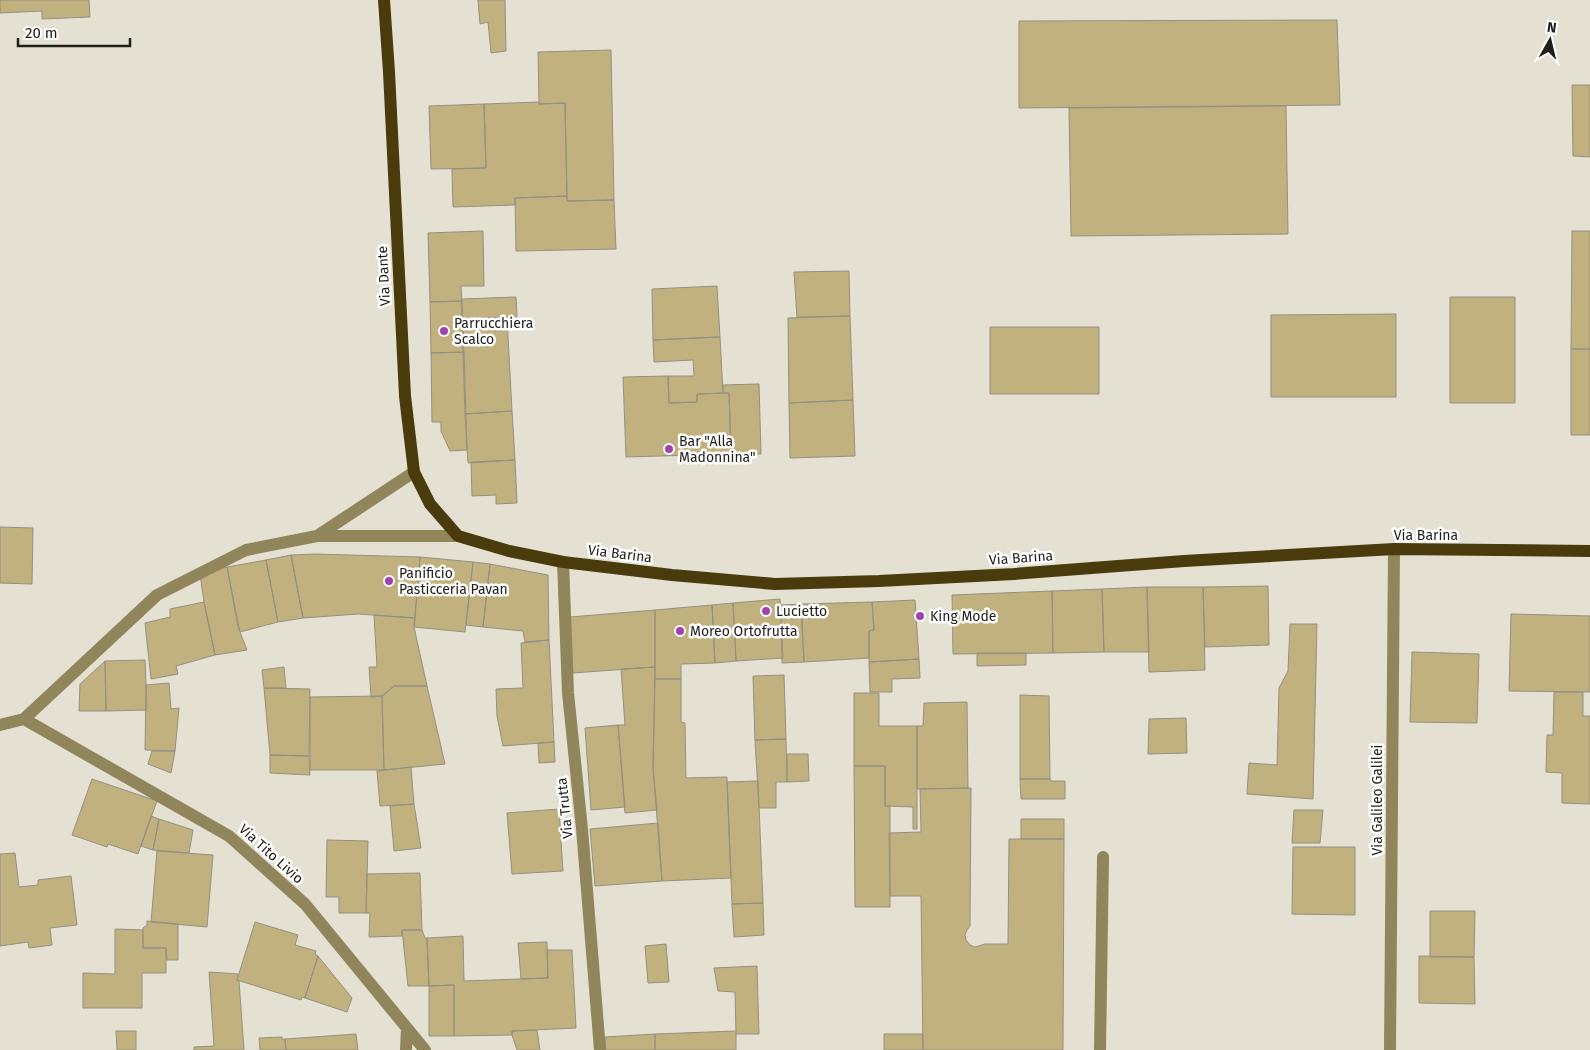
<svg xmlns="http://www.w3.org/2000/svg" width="1590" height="1050" viewBox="0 0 1590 1050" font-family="'Fira Sans',sans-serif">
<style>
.building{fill:#c1b17e;stroke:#949083}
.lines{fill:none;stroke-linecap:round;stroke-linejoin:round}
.minor{stroke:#91855c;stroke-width:12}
.major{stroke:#493b0b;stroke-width:12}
.poi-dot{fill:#a142ab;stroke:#fff;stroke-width:2}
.labels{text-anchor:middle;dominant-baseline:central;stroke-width:5;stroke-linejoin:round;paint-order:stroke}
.street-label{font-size:14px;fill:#1e1d18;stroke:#fff}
.poi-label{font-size:14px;fill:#1e1d18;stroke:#fff;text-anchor:start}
</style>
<rect width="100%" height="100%" fill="#e5e1d2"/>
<path class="building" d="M 0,0 L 89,0 L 90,17 L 42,19 L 42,11 L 0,13 Z
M 478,0 L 505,0 L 506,51 L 491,53 L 488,22 L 480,24 Z
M 1337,20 L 1340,105 L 1019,108 L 1019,21 Z
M 611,50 L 614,200 L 567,201 L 565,103 L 539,104 L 538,52 Z
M 1572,85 L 1590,85 L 1590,157 L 1573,156 Z
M 539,102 L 539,104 L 565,103 L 567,196 L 515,198 L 515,205 L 453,207 L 452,169 L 486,168 L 484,104 Z
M 484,104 L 486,168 L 431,169 L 429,106 Z
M 1286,106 L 1288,234 L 1071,236 L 1069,108 Z
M 567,196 L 567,201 L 614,200 L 616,249 L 516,251 L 515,198 Z
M 483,231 L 484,286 L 461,286 L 462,301 L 430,302 L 428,233 Z
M 1572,231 L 1590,231 L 1590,349 L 1571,349 Z
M 849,271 L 850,316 L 797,317 L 794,272 Z
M 717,286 L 720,337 L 653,340 L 652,289 Z
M 516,297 L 517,317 L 462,319 L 461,299 Z
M 1450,297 L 1515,297 L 1515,403 L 1450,403 Z
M 462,301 L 464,352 L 431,353 L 430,302 Z
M 1396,314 L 1396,397 L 1271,397 L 1271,315 Z
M 850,316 L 853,400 L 789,403 L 788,318 Z
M 507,317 L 512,411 L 465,414 L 462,319 Z
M 990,327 L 1099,327 L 1099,394 L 990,394 Z
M 720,337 L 723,393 L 697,394 L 697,402 L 669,403 L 668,376 L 694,376 L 693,360 L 654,362 L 653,340 Z
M 1571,349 L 1590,349 L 1590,435 L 1571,435 Z
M 464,352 L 467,450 L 450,451 L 441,431 L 441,422 L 432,422 L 431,353 Z
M 668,376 L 669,403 L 697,402 L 697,394 L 729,393 L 731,454 L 626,457 L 623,377 Z
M 759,384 L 761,454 L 731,454 L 729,393 L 723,393 L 723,385 Z
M 853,400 L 855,456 L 790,458 L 789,403 Z
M 512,411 L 515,460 L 468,463 L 465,414 Z
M 515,460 L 517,503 L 496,504 L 496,495 L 472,496 L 471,462 Z
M 0,527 L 33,528 L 32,584 L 0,583 Z
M 315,554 L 420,557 L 415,618 L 358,614 L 303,618 L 291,555 Z
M 291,555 L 303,618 L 278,622 L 266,560 Z
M 420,557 L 473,562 L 465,632 L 414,627 Z
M 266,560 L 278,622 L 240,632 L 227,567 Z
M 473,562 L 490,564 L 483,627 L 466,625 Z
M 490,564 L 548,575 L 549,640 L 525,642 L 523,631 L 483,627 Z
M 227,567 L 238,627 L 247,650 L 215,655 L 204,602 L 200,574 Z
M 1268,586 L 1269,645 L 1205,647 L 1203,587 Z
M 1147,587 L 1149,652 L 1104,652 L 1102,589 Z
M 1147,587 L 1203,587 L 1205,670 L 1149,672 Z
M 1102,589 L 1104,652 L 1053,653 L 1052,591 Z
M 1052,591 L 1053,653 L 953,654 L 952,595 Z
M 780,599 L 783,658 L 736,661 L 733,603 Z
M 915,600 L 919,659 L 869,662 L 869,631 L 874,630 L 872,602 Z
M 204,602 L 215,655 L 176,666 L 178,674 L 151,679 L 145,623 L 170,617 L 170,609 Z
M 872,602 L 874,630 L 869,631 L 869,658 L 804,662 L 801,604 Z
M 733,603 L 736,661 L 715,663 L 712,605 Z
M 801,604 L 804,662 L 782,663 L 781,605 Z
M 712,605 L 715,663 L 681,664 L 681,679 L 655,679 L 655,610 Z
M 655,610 L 655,667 L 573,673 L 570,617 Z
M 1511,614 L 1590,616 L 1590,692 L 1509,691 Z
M 374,615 L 415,618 L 414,627 L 427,686 L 394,686 L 382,696 L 371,697 L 369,667 L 377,667 Z
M 1290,624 L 1317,624 L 1313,799 L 1247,794 L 1249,763 L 1277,765 L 1279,688 L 1288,671 Z
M 549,640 L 554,742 L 503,746 L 497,716 L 496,689 L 523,688 L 521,643 Z
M 1412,652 L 1479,654 L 1477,723 L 1410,722 Z
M 977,653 L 1026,653 L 1026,665 L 977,666 Z
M 919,659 L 920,678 L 892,679 L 892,692 L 870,692 L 869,662 Z
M 145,660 L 147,710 L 106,711 L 105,661 Z
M 105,661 L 106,711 L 79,711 L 80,684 Z
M 284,667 L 286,688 L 264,688 L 262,670 Z
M 655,667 L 653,768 L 657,810 L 625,813 L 618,725 L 625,725 L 621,669 Z
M 784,675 L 786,739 L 755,740 L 753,676 Z
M 655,679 L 681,679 L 681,722 L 685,723 L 686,778 L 727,777 L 731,878 L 662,881 L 653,768 Z
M 169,683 L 171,709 L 179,708 L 175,751 L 145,750 L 146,685 Z
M 394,686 L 427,686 L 445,764 L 384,770 L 382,696 Z
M 264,688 L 310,689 L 309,756 L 270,755 Z
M 1554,692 L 1583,692 L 1583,716 L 1590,716 L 1590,804 L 1562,803 L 1562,773 L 1546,772 L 1547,735 L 1553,735 Z
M 854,693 L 879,693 L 879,726 L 917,726 L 917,829 L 913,829 L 913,807 L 885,806 L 885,766 L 854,766 Z
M 1020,695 L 1049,696 L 1050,779 L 1020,779 Z
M 382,696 L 384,770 L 310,770 L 310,697 Z
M 967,702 L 968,788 L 917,789 L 917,726 L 923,726 L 924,703 Z
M 1186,718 L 1187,753 L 1148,754 L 1149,719 Z
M 618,725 L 625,807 L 591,810 L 585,728 Z
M 786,739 L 787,782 L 776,782 L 776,808 L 759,808 L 755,740 Z
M 554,742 L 555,762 L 539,763 L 538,743 Z
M 152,751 L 175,751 L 171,773 L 148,764 Z
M 787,754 L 808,754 L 809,781 L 787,782 Z
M 270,755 L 309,756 L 310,775 L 270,773 Z
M 854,766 L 885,766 L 885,806 L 890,806 L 890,907 L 855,907 Z
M 411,767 L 414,804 L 380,806 L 377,771 Z
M 92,779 L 157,801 L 138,854 L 108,844 L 107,847 L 72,835 Z
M 1020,779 L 1050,779 L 1051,781 L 1065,781 L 1065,799 L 1021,799 Z
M 756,781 L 758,781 L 763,903 L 732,904 L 727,782 Z
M 971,788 L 970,926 L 967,930 L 965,935 L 966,940 L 970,945 L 975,947 L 985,944 L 1008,944 L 1009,839 L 1064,839 L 1063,1050 L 923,1050 L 921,896 L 890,896 L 889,833 L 921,832 L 920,789 Z
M 414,804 L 421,848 L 394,851 L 390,806 Z
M 559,809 L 563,871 L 512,874 L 507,813 Z
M 1294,810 L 1323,810 L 1320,843 L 1292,843 Z
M 151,816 L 159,819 L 153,850 L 141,846 Z
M 159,819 L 193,830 L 189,853 L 153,850 Z
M 1021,819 L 1064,819 L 1064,839 L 1021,839 Z
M 658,823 L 662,881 L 595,886 L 590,829 Z
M 327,840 L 368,841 L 366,913 L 339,913 L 339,897 L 326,897 Z
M 1293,847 L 1355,847 L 1355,915 L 1292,914 Z
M 157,851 L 213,855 L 207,927 L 151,922 Z
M 15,853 L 19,887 L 38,885 L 38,880 L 71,876 L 77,925 L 50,928 L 52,945 L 29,948 L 28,942 L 0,946 L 0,854 Z
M 420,873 L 422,930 L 402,930 L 402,936 L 369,937 L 370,913 L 366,913 L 367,874 Z
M 763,903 L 764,935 L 734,937 L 732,904 Z
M 1430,911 L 1475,911 L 1474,957 L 1430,957 Z
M 147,921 L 178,924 L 178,960 L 167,960 L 166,948 L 143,948 L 143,928 L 147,925 Z
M 255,922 L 298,935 L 295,945 L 316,951 L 315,954 L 318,956 L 305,998 L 302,997 L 301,1000 L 237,980 Z
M 115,929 L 143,930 L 143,948 L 166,948 L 166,973 L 142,973 L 142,1008 L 83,1008 L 83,973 L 115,974 Z
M 402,930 L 422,930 L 425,938 L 427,938 L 429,986 L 408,986 Z
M 463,936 L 464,981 L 548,978 L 547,950 L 572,950 L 576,1028 L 512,1031 L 512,1035 L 454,1036 L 454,985 L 429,986 L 427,938 Z
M 547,942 L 548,978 L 521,979 L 518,943 Z
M 666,944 L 669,982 L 648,983 L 645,946 Z
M 318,956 L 352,998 L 347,1012 L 305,998 Z
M 1419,956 L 1474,957 L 1475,1004 L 1419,1003 Z
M 757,966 L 759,1034 L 736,1034 L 735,992 L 718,991 L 714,968 Z
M 209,972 L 238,974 L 237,980 L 239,981 L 244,1050 L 194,1050 L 194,1047 L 214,1046 Z
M 454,985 L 454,1036 L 429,1036 L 429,986 Z
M 537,1030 L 540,1050 L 517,1050 L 512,1035 L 512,1031 Z
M 116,1031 L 136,1031 L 136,1050 L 117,1050 Z
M 736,1031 L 736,1050 L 655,1050 L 655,1034 Z
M 356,1034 L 358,1050 L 286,1050 L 285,1039 Z
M 655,1034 L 655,1050 L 605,1050 L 605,1037 Z
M 884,1034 L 923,1034 L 923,1050 L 884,1050 Z
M 282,1037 L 282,1039 L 285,1039 L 286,1050 L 260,1050 L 259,1038 Z"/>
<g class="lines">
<path class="minor" d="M 317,536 L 458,536
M 563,562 L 568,693 L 582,829 L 600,1050
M 24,719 L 229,836 L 305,904 L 425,1050
M 0,725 L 24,719 L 157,595 L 246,550 L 317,536 L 414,472
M 406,1050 L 407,1028
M 1100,1050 L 1103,857
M 1390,1050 L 1394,549"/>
<path class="major" d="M 384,0 L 389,72 L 405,396 L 414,472 L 430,504 L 458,536 L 509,551 L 563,562 L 672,575 L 775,584 L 879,581 L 1014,574 L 1184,561 L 1394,549 L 1590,551"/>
</g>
<g class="poi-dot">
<circle cx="444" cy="331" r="5"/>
<circle cx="669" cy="449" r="5"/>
<circle cx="389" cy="581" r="5"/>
<circle cx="766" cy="611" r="5"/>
<circle cx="920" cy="616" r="5"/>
<circle cx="680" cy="631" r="5"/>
</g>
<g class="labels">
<g class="street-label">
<text transform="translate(384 276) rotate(-93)">Via Dante</text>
<text x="1426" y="535">Via Barina</text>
<text transform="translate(620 554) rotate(7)">Via Barina</text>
<text transform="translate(1021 558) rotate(-4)">Via Barina</text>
<text transform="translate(1377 800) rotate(-90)">Via Galileo Galilei</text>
<text transform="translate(565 808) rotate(-96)">Via Trutta</text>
<text transform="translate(271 854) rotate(42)">Via Tito Livio</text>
</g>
<g class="poi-label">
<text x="454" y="323">Parrucchiera<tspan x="454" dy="16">Scalco</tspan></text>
<text x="679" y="441">Bar "Alla<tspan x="679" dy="16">Madonnina"</tspan></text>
<text x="399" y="573">Panificio<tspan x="399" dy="16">Pasticceria Pavan</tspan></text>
<text x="776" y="611">Lucietto</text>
<text x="930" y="616">King Mode</text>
<text x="690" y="631">Moreo Ortofrutta</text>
</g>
</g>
<g transform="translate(1550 40) rotate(8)" stroke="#ffffff" stroke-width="4" paint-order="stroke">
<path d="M0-4L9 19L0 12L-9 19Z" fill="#1e1d18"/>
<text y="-8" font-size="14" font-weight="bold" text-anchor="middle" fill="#1e1d18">N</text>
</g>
<path d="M18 38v8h112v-8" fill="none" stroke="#1e1d18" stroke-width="2.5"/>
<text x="25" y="38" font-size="15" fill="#1e1d18" stroke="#ffffff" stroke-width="4" paint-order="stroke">20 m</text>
</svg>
